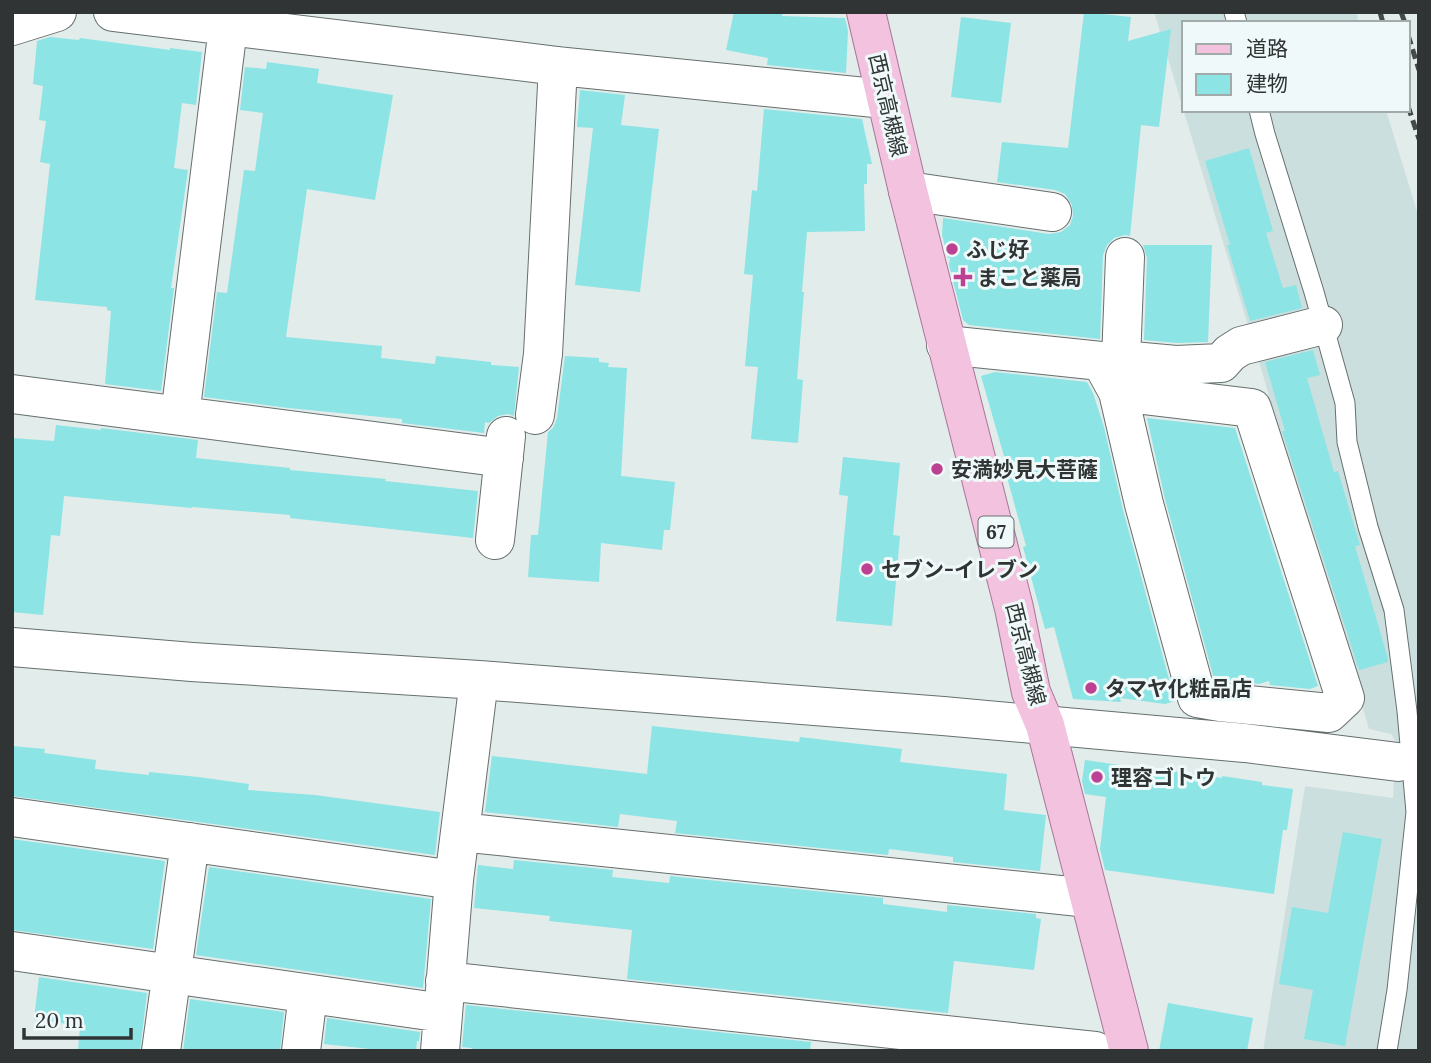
<svg xmlns="http://www.w3.org/2000/svg" width="1431" height="1063" viewBox="0 0 1431 1063" font-family="Lora,'Noto Sans JP',serif">
<style>
.built{fill:#ccdfdf}
.building{fill:#8ce4e4}
.lines{fill:none;stroke-linecap:round;stroke-linejoin:round}
.lane-casing{stroke:#666f6e;stroke-width:21}
.street-casing{stroke:#666f6e;stroke-width:40}
.primary-casing{stroke:#a97695;stroke-width:40}
.lane{stroke:#fff;stroke-width:19}
.street{stroke:#fff;stroke-width:38}
.primary{stroke:#f2c2df;stroke-width:38}
.rail{stroke:#454a49;stroke-width:5;stroke-dasharray:10 5;stroke-linecap:butt}
.poi-dot{fill:#bc4192;stroke:#eff9f9;stroke-width:2.5}
.labels{text-anchor:middle;dominant-baseline:central;stroke-width:6;stroke-linejoin:round;paint-order:stroke}
.shield{fill:#eff9f9;stroke:#696f6f;stroke-width:2}
.shield-label{font-size:19px;font-weight:bold;fill:#303434}
.street-label{font-size:21px;fill:#303434;stroke:#eff9f9}
.poi-label{font-size:21px;font-weight:bold;fill:#303434;stroke:#eff9f9;text-anchor:start}
</style>
<rect width="100%" height="100%" fill="#e2eceb"/>
<path class="built" d="M 1158,12 L 1356,12 L 1359,23 L 1184,23 L 1184,110 L 1386,110 L 1419,218 L 1419,1051 L 1263,1051 L 1305,786 L 1393,798 L 1396,742 L 1391,734 L 1369,729 L 1155,15 Z"/>
<path class="building" d="M 734,12 L 783,12 L 782,16 L 845,18 L 848,31 L 846,73 L 767,65 L 768,58 L 726,50 Z
M 1084,12 L 1131,17 L 1128,41 L 1171,29 L 1159,127 L 1141,125 L 1130,236 L 1125,235 L 1114,238 L 1107,245 L 1103,255 L 1100,339 L 969,325 L 963,320 L 949,265 L 950,258 L 948,258 L 942,235 L 943,218 L 1049,234 L 1061,232 L 1070,225 L 1073,216 L 1072,205 L 1065,194 L 1055,190 L 997,182 L 1002,142 L 1068,148 Z
M 961,17 L 1011,23 L 1001,103 L 951,97 Z
M 50,37 L 79,40 L 80,38 L 170,50 L 170,48 L 202,52 L 196,105 L 182,103 L 174,168 L 188,170 L 171,288 L 174,288 L 161,391 L 105,384 L 111,311 L 107,310 L 107,307 L 35,300 L 50,164 L 40,162 L 46,121 L 39,120 L 43,86 L 33,84 L 37,41 Z
M 267,62 L 319,69 L 317,83 L 393,95 L 375,200 L 307,189 L 286,337 L 382,346 L 381,358 L 435,364 L 436,356 L 491,362 L 491,365 L 519,367 L 514,416 L 508,414 L 498,416 L 489,423 L 485,422 L 484,433 L 402,423 L 402,419 L 288,408 L 204,397 L 217,292 L 227,293 L 244,170 L 255,171 L 263,113 L 240,110 L 245,67 L 266,69 Z
M 580,90 L 625,95 L 621,125 L 659,129 L 640,292 L 575,285 L 593,128 L 577,127 Z
M 764,109 L 862,119 L 872,164 L 867,164 L 867,184 L 864,184 L 865,231 L 807,232 L 802,292 L 804,292 L 797,379 L 803,380 L 798,443 L 751,439 L 758,367 L 745,366 L 753,275 L 744,274 L 752,190 L 757,191 Z
M 1249,148 L 1273,231 L 1266,233 L 1283,288 L 1296,285 L 1302,308 L 1250,321 L 1227,245 L 1230,245 L 1205,161 Z
M 1143,245 L 1212,245 L 1208,342 L 1177,343 L 1144,340 L 1147,258 Z
M 1313,350 L 1320,375 L 1307,378 L 1334,472 L 1338,471 L 1360,545 L 1355,546 L 1387,655 L 1388,662 L 1359,670 L 1282,431 L 1285,431 L 1265,362 Z
M 565,356 L 599,358 L 599,362 L 609,363 L 608,367 L 627,368 L 621,476 L 675,482 L 670,530 L 664,530 L 662,550 L 601,543 L 599,582 L 528,577 L 531,535 L 538,535 L 548,432 L 553,428 L 557,418 Z
M 995,372 L 1087,382 L 1093,393 L 1104,427 L 1123,510 L 1175,701 L 1165,704 L 1120,698 L 1121,702 L 1073,699 L 1054,627 L 1045,629 L 1023,547 L 1026,546 L 1005,470 L 1008,470 L 981,376 Z
M 1147,418 L 1235,428 L 1318,686 L 1310,689 L 1270,685 L 1269,681 L 1259,684 L 1240,682 L 1239,679 L 1232,681 L 1214,679 L 1165,499 Z
M 56,425 L 101,430 L 101,428 L 198,440 L 196,458 L 290,468 L 290,470 L 386,479 L 385,481 L 478,491 L 473,538 L 290,518 L 290,515 L 192,507 L 192,508 L 64,496 L 60,536 L 51,535 L 43,615 L 12,612 L 12,438 L 54,441 Z
M 843,457 L 900,463 L 893,535 L 900,536 L 892,626 L 836,621 L 848,496 L 839,495 Z
M 652,726 L 799,742 L 800,737 L 902,749 L 900,762 L 1007,774 L 1004,810 L 1046,815 L 1040,871 L 953,862 L 953,857 L 889,849 L 888,855 L 675,833 L 677,821 L 620,814 L 618,827 L 485,812 L 492,756 L 647,774 Z
M 12,746 L 45,749 L 44,753 L 96,760 L 95,769 L 149,775 L 149,772 L 198,777 L 249,784 L 248,790 L 315,795 L 440,812 L 435,855 L 12,796 Z
M 1085,760 L 1174,773 L 1174,771 L 1222,778 L 1222,776 L 1262,782 L 1262,785 L 1293,789 L 1287,830 L 1283,830 L 1274,894 L 1105,870 L 1100,849 L 1106,797 L 1085,794 L 1082,781 Z
M 1343,832 L 1382,839 L 1345,1046 L 1304,1039 L 1313,990 L 1279,984 L 1292,907 L 1328,913 Z
M 12,839 L 165,861 L 153,949 L 12,930 Z
M 514,860 L 613,870 L 612,877 L 669,883 L 670,876 L 883,898 L 883,904 L 947,912 L 947,905 L 1036,914 L 1036,918 L 1041,919 L 1034,970 L 954,961 L 948,1013 L 627,979 L 632,930 L 549,921 L 550,916 L 474,908 L 478,865 L 513,869 Z
M 209,867 L 431,899 L 423,988 L 196,955 Z
M 39,977 L 147,993 L 140,1051 L 78,1051 L 80,1026 L 34,1019 Z
M 190,999 L 284,1012 L 280,1051 L 183,1051 Z
M 1168,1003 L 1253,1018 L 1247,1051 L 1159,1051 Z
M 466,1005 L 811,1042 L 810,1051 L 472,1051 L 472,1048 L 462,1047 Z
M 327,1018 L 420,1032 L 419,1041 L 417,1041 L 416,1051 L 370,1051 L 370,1049 L 324,1044 Z"/>
<g class="lines">
<g class="lane-casing">
<path id="lane" d="M 1234,12 L 1237,23
M 1259,110 L 1265,134 L 1314,292 L 1345,403 L 1347,442 L 1368,527 L 1394,610 L 1407,711 L 1416,812 L 1397,990 L 1387,1051"/>
</g>
<g class="street-casing">
<path id="street" d="M 113,12 L 558,66 L 875,98
M 12,26 L 57,12
M 908,191 L 1052,212
M 946,345 L 1101,361 L 1118,392 L 1144,504 L 1197,698 L 1220,702 L 1329,713 L 1345,698 L 1252,408 L 1118,392
M 1121,360 L 1125,257
M 1101,361 L 1121,360 L 1176,365 L 1221,363 L 1230,353 L 1241,346 L 1323,325
M 12,394 L 504,458
M 535,415 L 543,354 L 558,66
M 180,416 L 228,27
M 495,540 L 506,436
M 12,647 L 192,662 L 479,680 L 943,716 L 1245,743 L 1398,762
M 12,817 L 454,880
M 460,832 L 1089,898
M 12,951 L 443,1013
M 445,981 L 1095,1051
M 161,1051 L 190,842
M 301,1051 L 308,994
M 440,1051 L 454,880 L 479,680"/>
</g>
<g class="primary-casing">
<path id="primary" d="M 866,12 L 908,191 L 1014,608 L 1031,692 L 1045,725 L 1129,1051"/>
</g>
<use href="#lane" class="lane"/>
<use href="#street" class="street"/>
<use href="#primary" class="primary"/>
<path class="rail" d="M 1380,12 L 1383,23
M 1401,12 L 1405,23
M 1408,35 L 1419,70
M 1408,106 L 1419,139"/>
</g>
<g class="poi-dot">
<circle cx="952" cy="249" r="7"/>
<path d="M959.5 266.5h7v7h7v7h-7v7h-7v-7h-7v-7h7z"/>
<circle cx="937" cy="469" r="7"/>
<circle cx="867" cy="569" r="7"/>
<circle cx="1091" cy="688" r="7"/>
<circle cx="1097" cy="777" r="7"/>
</g>
<g class="labels">
<rect class="shield" x="978.5" y="516.5" width="35" height="31" rx="5"/>
<g class="shield-label">
<text x="996" y="532">67</text>
</g>
<g class="street-label">
<text transform="translate(888 105) rotate(77)">西京高槻線</text>
<text transform="translate(1026 654) rotate(76)">西京高槻線</text>
</g>
<g class="poi-label">
<text x="966" y="249">ふじ好</text>
<text x="977" y="277">まこと薬局</text>
<text x="951" y="469">安満妙見大菩薩</text>
<text x="881" y="569">セブン-イレブン</text>
<text x="1105" y="688">タマヤ化粧品店</text>
<text x="1111" y="777">理容ゴトウ</text>
</g>
</g>
<rect width="1431" height="1063" fill="none" stroke="#303434" stroke-width="28"/>
<rect x="1182" y="21" width="228" height="91" fill="#eff9f9" stroke="#a3aaaa" stroke-width="2"/>
<rect x="1196" y="44" width="35" height="10" fill="#f2c2df" stroke="#a3aaaa" stroke-width="2"/>
<text x="1246" y="56" font-size="21" fill="#303434">道路</text>
<rect x="1196" y="74" width="35" height="21" fill="#8ce4e4" stroke="#a3aaaa" stroke-width="2"/>
<text x="1246" y="91" font-size="21" fill="#303434">建物</text>
<path d="M24 1028v10h107v-10" fill="none" stroke="#303434" stroke-width="3.5"/>
<text x="35" y="1028" font-size="21" fill="#303434" stroke="#eff9f9" stroke-width="5" paint-order="stroke">20 m</text>
</svg>
